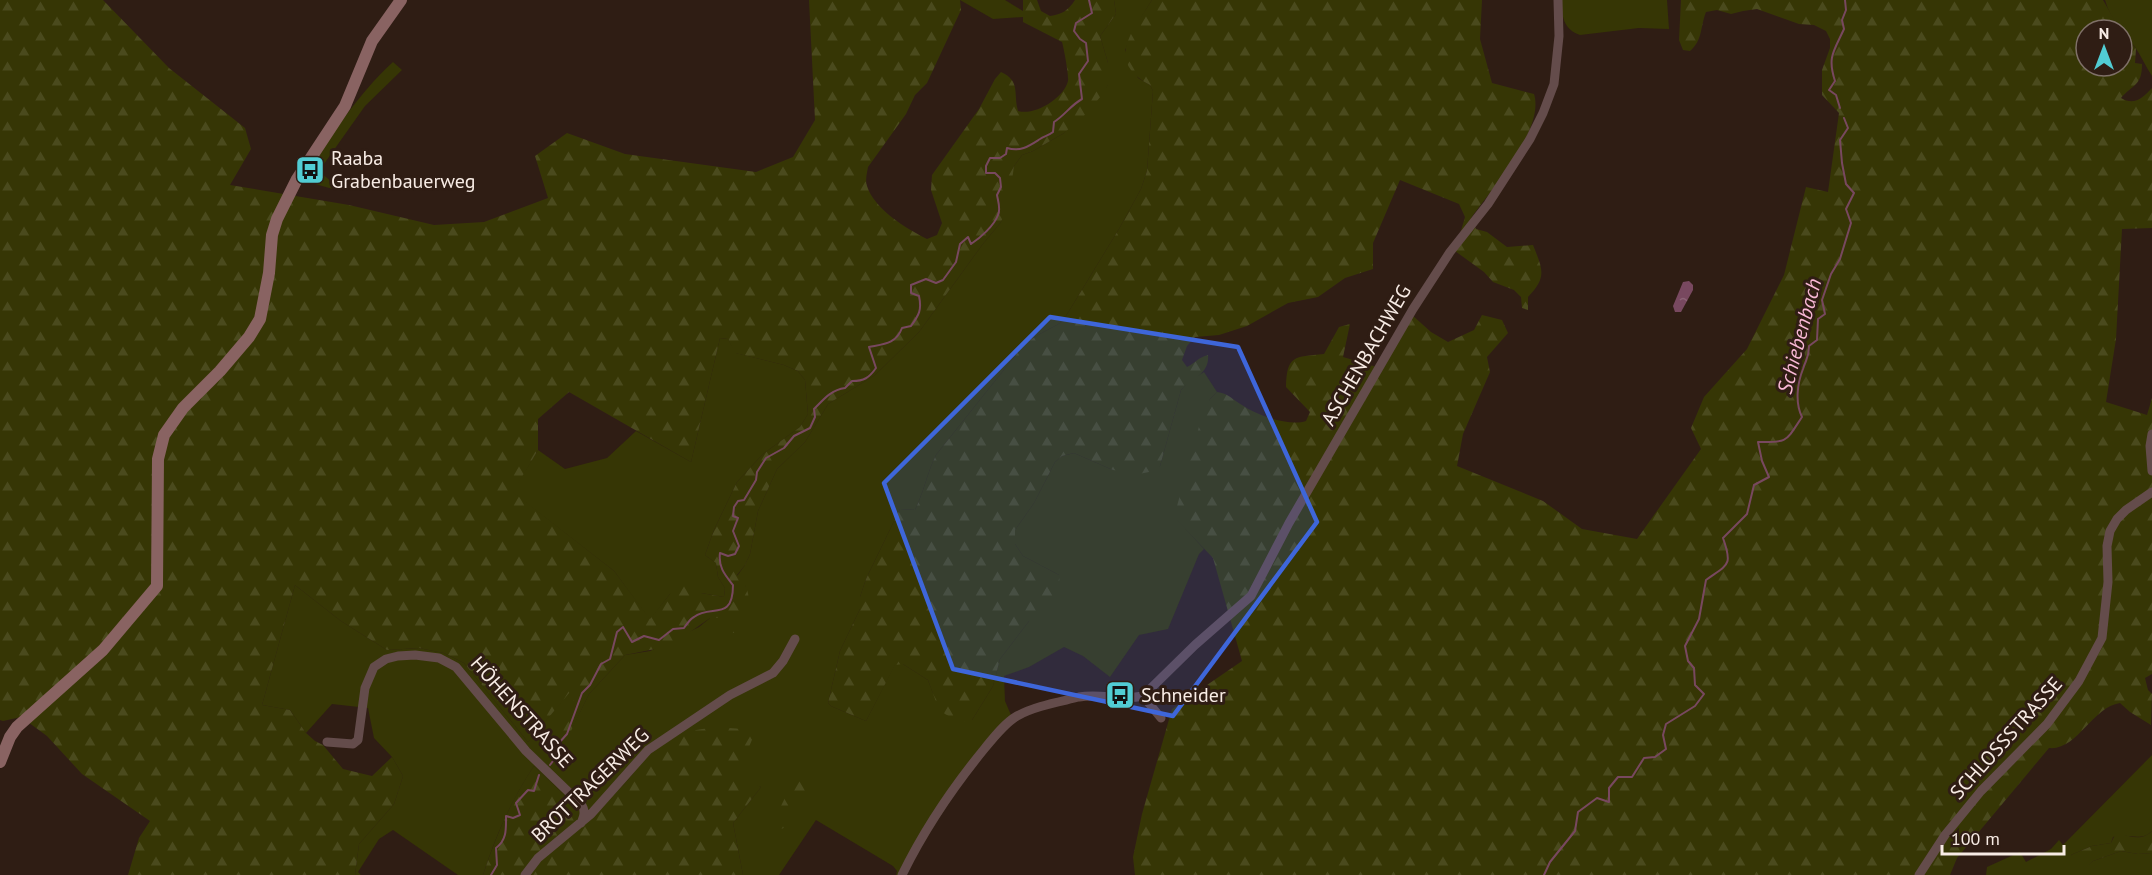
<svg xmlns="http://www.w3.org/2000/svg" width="2152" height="875" viewBox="0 0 2152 875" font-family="'PT Sans',sans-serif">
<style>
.green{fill:#363605}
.forest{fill:url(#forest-firs);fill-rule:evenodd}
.water{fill:url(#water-ripples)}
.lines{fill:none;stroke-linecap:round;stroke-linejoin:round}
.stream{stroke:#78485f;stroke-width:2}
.street{stroke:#644c4b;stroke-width:9}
.secondary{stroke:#896362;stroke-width:12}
.marked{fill:#3e66da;fill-opacity:0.2;stroke:#3e66da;stroke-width:4.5;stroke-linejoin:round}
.labels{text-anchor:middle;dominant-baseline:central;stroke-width:6;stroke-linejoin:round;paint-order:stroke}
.poi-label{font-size:20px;fill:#f8ece5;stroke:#2f1d14;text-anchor:start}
.street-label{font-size:20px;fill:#f8ece5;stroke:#2f1d14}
.water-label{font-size:21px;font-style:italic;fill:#f8b8d5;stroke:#2f1d14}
</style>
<defs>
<pattern id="forest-firs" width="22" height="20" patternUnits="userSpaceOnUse" patternTransform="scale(1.5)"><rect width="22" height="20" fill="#363605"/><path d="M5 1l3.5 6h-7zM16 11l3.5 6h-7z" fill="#4a4a1d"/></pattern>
<pattern id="water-ripples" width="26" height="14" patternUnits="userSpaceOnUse" patternTransform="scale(1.5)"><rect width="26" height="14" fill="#78485f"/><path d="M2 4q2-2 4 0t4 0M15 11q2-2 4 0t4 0" fill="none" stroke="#8c6376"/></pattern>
</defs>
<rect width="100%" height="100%" fill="#2f1d14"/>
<path class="green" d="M 960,0 L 1005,0 L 1023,11 L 1023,17 L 993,19 Z
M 1114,0 L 1152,0 L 1139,21 L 1125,50 L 1138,78 L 1150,85 L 1153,91 L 1147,171 L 1141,189 L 1119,229 L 1063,321 C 1050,330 1034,335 1023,346 L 936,455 C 927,473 924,492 915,510 L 900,509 L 866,579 L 860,597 L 860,609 L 840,651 L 828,703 L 831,706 L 866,721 L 895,664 L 903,664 L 928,680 L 933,693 L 972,720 L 993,686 L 1000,659 L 1029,621 L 1059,575 L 1023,556 L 1015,544 L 1015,530 L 1034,503 L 1055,462 L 1062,456 L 1074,453 L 1113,470 L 1160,466 L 1181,390 L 1190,381 L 1204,372 L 1217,392 L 1210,399 L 1175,517 L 1204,549 L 1199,554 L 1168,629 L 1139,635 L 1110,677 L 1083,656 L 1064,647 L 1029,667 L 1004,676 L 1005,701 L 1014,722 C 970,767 936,819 906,875 L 896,875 L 897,871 L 893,866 L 816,820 L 779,875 L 743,875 L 733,823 L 761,787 L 650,752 L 624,785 L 584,814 L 534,766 C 511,801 496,835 483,875 L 458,875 L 393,830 L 379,839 L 358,872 L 361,875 L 355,875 L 359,844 L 394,804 L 403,776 L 392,757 L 374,738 L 368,708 L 332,704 L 306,733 L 290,710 L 262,705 L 295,585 L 341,621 L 387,650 L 419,648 L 444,653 L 464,663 L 528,742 L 570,691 L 578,692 L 548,764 L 553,766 L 589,694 L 625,655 L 650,651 L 699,627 L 710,618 L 720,618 L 746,587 L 737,576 L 745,565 L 750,554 L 758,511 L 777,469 L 805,442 L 828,404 L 875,375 L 919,332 L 982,245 L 1001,222 L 1014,166 L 1022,155 L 1033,151 L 1064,133 L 1108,85 L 1108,63 L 1100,36 L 1116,14 Z
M 1561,0 L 1667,0 L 1669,29 L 1639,28 L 1580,35 C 1563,29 1562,16 1561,0 Z
M 2105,0 L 2152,0 L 2152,76 C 2146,67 2141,56 2135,47 C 2122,32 2111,20 2105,0 Z
M 393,62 L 402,70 L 365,106 L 319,171 L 334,184 L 333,189 L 304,181 L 303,177 C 332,136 355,97 393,62 Z
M 720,338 L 728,339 L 736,353 L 784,365 L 798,371 L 805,380 L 808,414 L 800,427 L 763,454 L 737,482 L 714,530 L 705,555 L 716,563 L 718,577 L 725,588 L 724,597 L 701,593 L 670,594 L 650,620 L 614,571 L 512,492 L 538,450 L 565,469 L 607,458 L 636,431 L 691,462 Z
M 2152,755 L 2152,831 C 2140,843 2127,832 2113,837 L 2111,843 L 2092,846 L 2071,855 L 2089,865 L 2093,861 L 2121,851 L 2138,854 L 2152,853 L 2152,875 L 1986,875 L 1987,867 L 2020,852 L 2026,862 L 2051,849 L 2059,840 L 2063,845 Z"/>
<path class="forest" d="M 0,0 L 103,0 L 169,68 L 245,128 L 251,149 L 230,185 L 349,205 L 434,225 L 484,222 L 548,198 L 535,156 L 567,133 L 625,154 L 756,172 L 793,157 L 815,120 L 809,0 L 960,0 L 961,10 L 927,83 L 915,95 L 906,114 L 868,167 C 867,173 865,180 867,186 C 874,209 907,229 927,239 L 937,235 L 942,223 L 931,190 L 932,175 L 979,109 L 995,79 L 1001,72 C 1021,81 1013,94 1018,111 C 1035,116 1064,98 1068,81 C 1069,75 1064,49 1062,42 L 1023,22 L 1023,0 L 1037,0 L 1041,11 L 1050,16 C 1062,14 1068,11 1075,0 L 1114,0 L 1116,14 L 1100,36 L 1108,63 L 1108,85 L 1101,96 L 1086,114 L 1064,133 L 1033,151 L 1022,155 L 1014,166 L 1009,202 L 1001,222 L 982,245 L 919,332 L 875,375 L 828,404 L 805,442 L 777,469 L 758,511 L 750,554 L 745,565 L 737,575 C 740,579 745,583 746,587 C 753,603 746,622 734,633 L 724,629 L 720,618 L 710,618 L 670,646 L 625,655 L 589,694 L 554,766 L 547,765 L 577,692 L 570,692 L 528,742 L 464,663 L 444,653 L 419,648 L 387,650 L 341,621 L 295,585 L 262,705 L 290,710 L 306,733 L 315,741 L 323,745 L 343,769 L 372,776 L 392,757 L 403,776 L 394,804 L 359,844 L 355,875 L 128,875 L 139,838 L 150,821 L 82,774 L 47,736 L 21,717 L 3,721 L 0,720 ZM 720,338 L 728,339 L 735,353 L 784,365 L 798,371 L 805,380 L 808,414 L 800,427 L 763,454 L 737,482 L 714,530 L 705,555 L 716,563 L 718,577 L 725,588 L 724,597 L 701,593 L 690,582 L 670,594 L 650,619 L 614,571 L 513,492 L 538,450 L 538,419 L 569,392 L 691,462 Z
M 1152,0 L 1482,0 L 1480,39 L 1492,83 L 1534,94 C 1545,129 1492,189 1471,218 L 1476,229 L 1487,232 L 1507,247 L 1533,245 C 1543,270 1547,277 1528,297 L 1528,310 L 1522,308 L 1521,297 L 1514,290 L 1493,282 L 1484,272 L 1455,251 L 1465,217 L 1459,204 L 1400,180 L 1373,243 L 1373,269 L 1345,278 L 1318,297 L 1288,303 L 1247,326 L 1219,335 L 1195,337 L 1187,346 L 1182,360 L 1187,367 C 1195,363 1199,357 1208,355 C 1210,373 1192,379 1181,390 L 1160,466 L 1154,471 L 1139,474 L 1113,470 L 1074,453 L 1062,456 L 1055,462 L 1034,503 L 1015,530 L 1015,544 L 1023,556 L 1059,575 L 1060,588 L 1043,619 L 1029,621 L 1000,659 L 993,686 L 972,720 L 960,722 L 945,714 L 938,707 L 928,680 L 903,664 L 895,665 L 866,721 L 831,706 L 828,703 L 840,651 L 860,609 L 860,597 L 866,579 L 900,509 L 915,510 C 924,492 927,473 936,455 L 1023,346 C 1034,335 1050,330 1063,321 L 1119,229 L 1141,189 L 1147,171 L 1153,91 L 1150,85 C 1105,61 1132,32 1152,0 Z
M 1681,0 L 2103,0 L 2120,30 L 2086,30 L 2086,66 L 2122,66 L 2122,31 L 2136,49 L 2135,63 L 2142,64 C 2142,86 2133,84 2121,98 C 2134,106 2143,98 2152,88 L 2152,228 L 2122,229 L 2116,339 L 2106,402 L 2147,415 L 2152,398 L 2152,674 L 2145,678 L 2148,690 L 2152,694 L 2151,725 L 2130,712 L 2120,703 C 2092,707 2077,751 2049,748 L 1957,858 L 1950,875 L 1135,875 L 1133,857 L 1142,814 L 1172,709 L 1242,661 L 1213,558 L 1174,517 L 1203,412 L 1210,399 L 1217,392 C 1228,393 1233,400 1242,405 C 1256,415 1290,427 1306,421 L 1310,412 L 1286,387 C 1287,355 1294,357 1324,354 L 1339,327 L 1350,324 L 1343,357 L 1380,368 L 1412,315 L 1431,332 L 1448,342 L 1474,330 L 1482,315 L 1502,320 L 1508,333 L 1487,357 L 1490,372 L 1463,434 L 1457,466 L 1543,501 L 1582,529 L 1637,539 L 1701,449 L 1691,428 L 1704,397 L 1747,349 L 1784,275 L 1806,187 L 1828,192 L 1839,113 L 1822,95 L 1822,70 L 1830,48 L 1830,39 L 1826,31 L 1814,25 L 1799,24 L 1757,9 L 1743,11 L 1731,14 L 1717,10 L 1706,12 C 1700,27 1703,40 1690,51 L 1683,50 L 1679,40 Z
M 716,727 L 756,730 L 737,776 L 761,787 L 733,823 L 743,875 L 483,875 C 496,836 511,800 534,766 L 584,814 L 624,785 L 650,752 L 676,733 Z
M 797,778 L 803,781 L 810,796 L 790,811 L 790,825 L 777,831 C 774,812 788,793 797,778 Z
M 2152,831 L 2152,853 L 2138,854 L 2121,851 L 2093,861 L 2084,871 L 2071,855 L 2092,846 L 2111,843 L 2116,833 C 2130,836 2141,842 2152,831 Z"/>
<path class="water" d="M 1689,281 L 1693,285 L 1693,290 L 1681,312 L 1675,312 L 1673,306 L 1683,282 Z"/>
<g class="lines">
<path class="stream" d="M 1840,108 L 1836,95 L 1829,90 L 1835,81 C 1827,57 1834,51 1844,29 L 1842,20 L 1846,10 L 1845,0
M 550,765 L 556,757 L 558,744 L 567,734 L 582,693 L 590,685 L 601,664 L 610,659 L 617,632 L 623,627 L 632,642 L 644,636 L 659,640 L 673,629 L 684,628 C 687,624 690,619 694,617 C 711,604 733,622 733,585 C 725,575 718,567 720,553 L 728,556 L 735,554 L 739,546 L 733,531 L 738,518 L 733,516 L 734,507 L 738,501 L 744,500 L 756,480 L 757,472 L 766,458 L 784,448 L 794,436 L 810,428 L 815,417 L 814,409 C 824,399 831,390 845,388 L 852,381 C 864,381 869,378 876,368 L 869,347 C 884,344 896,344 902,328 L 911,326 C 919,315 922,310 919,296 L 911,293 L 911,285 L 926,279 L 936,283 L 943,280 L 956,262 L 960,244 L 968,237 L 971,244 C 980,238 994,226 998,215 C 1001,209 998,201 997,195 L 1001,187 L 1000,178 L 995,173 L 986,173 L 986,166 L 990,158 L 1000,158 L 1006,154 L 1007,148 C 1021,152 1029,146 1040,139 C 1044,136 1048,136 1053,132 L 1054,122 C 1065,115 1071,105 1082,99 L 1079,74 L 1088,61 L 1086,43 L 1080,39 L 1074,31 L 1076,23 L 1092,13 L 1089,0
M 491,875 L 497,865 L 496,848 C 507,840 506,829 506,816 L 513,818 L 520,815 L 516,803 L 528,790 L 534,791 L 539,775
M 1544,875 L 1550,862 L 1575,831 L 1578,812 L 1597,798 L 1609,802 L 1609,788 L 1618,777 L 1632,777 L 1644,758 L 1655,757 L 1666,749 L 1663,735 L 1666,724 L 1695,706 L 1704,694 L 1695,685 L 1694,668 L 1688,661 L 1685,646 L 1699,619 L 1706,580 C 1728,564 1733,566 1723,538 L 1747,514 L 1754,485 L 1769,477 L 1762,461 L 1758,442 C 1788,443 1786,441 1802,417 C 1795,403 1797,384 1803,369 C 1806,359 1809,358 1809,346 L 1817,340 L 1818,319 L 1825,314 L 1822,300 L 1831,274 L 1840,259 L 1851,223 L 1846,209 L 1854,193 L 1846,184 L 1842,163 L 1840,140 L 1848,128 L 1844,118"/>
<path class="street" d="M 2152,434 L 2150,446 L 2152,471
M 1143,696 L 1195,645 L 1251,596 L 1289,523 L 1413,309 L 1450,252 L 1488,204 L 1530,139 L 1543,113 L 1554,84 L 1559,36 L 1558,0
M 327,742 L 353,744 L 358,740 L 365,688 L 374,667 L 386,659 L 398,656 L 415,655 L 439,658 L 456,667 L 526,751 L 581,804 C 586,811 584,816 581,823
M 525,875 L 538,858 L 591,814 L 648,750 L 730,695 L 773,673 L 783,661 L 795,639
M 902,875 C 924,830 953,787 985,748 C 994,737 1005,723 1017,716 C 1035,706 1059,702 1079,697 C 1100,693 1121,701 1143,696 L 1161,718
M 1919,875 L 1945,835 L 1981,791 L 2047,724 L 2079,681 L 2102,638 L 2108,582 L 2107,546 L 2110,531 L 2117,519 L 2126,510 L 2152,492"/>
<path class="secondary" d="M 0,762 L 10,737 L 17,727 L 103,650 L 157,586 L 158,459 L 164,435 L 183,408 L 220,371 L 249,337 L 260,319 L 269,273 L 272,235 L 277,219 L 297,179 L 345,106 L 372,41 L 401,0"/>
</g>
<path class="marked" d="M 1050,317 L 1238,347 L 1317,522 L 1173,716 L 953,669 L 884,483 Z"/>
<defs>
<g id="bus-square" transform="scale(1.5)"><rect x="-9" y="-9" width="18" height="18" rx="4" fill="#51ccd3" stroke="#2f1d14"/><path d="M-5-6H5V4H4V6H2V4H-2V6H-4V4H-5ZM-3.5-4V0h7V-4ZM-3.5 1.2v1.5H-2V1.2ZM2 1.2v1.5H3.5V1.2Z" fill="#111"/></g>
</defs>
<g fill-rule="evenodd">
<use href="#bus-square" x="310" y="170"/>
<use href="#bus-square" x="1120" y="695"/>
</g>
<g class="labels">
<g class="poi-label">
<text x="331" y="158">Raaba<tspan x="331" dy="23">Grabenbauerweg</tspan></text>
<text x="1141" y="695">Schneider</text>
</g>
<g class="street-label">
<text transform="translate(1366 355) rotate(-60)">ASCHENBACHWEG</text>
<text transform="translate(522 712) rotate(48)">HÖHENSTRASSE</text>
<text transform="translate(2006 738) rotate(-48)">SCHLOSSSTRASSE</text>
<text transform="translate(590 785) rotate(-44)">BROTTRAGERWEG</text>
</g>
<g class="water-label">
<text transform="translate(1799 336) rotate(-75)">Schiebenbach</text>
</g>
</g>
<g transform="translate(2104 48)"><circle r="28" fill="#2f1d14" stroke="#7f7068" stroke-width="1.5"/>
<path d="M0-4.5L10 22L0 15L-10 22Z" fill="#51ccd3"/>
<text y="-9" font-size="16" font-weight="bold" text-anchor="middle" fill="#f8ece5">N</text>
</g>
<path d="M1942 845v9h122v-9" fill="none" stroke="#f8ece5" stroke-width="3"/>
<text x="1951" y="845" font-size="18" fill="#f8ece5" stroke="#2f1d14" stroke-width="4.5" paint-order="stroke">100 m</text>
</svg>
